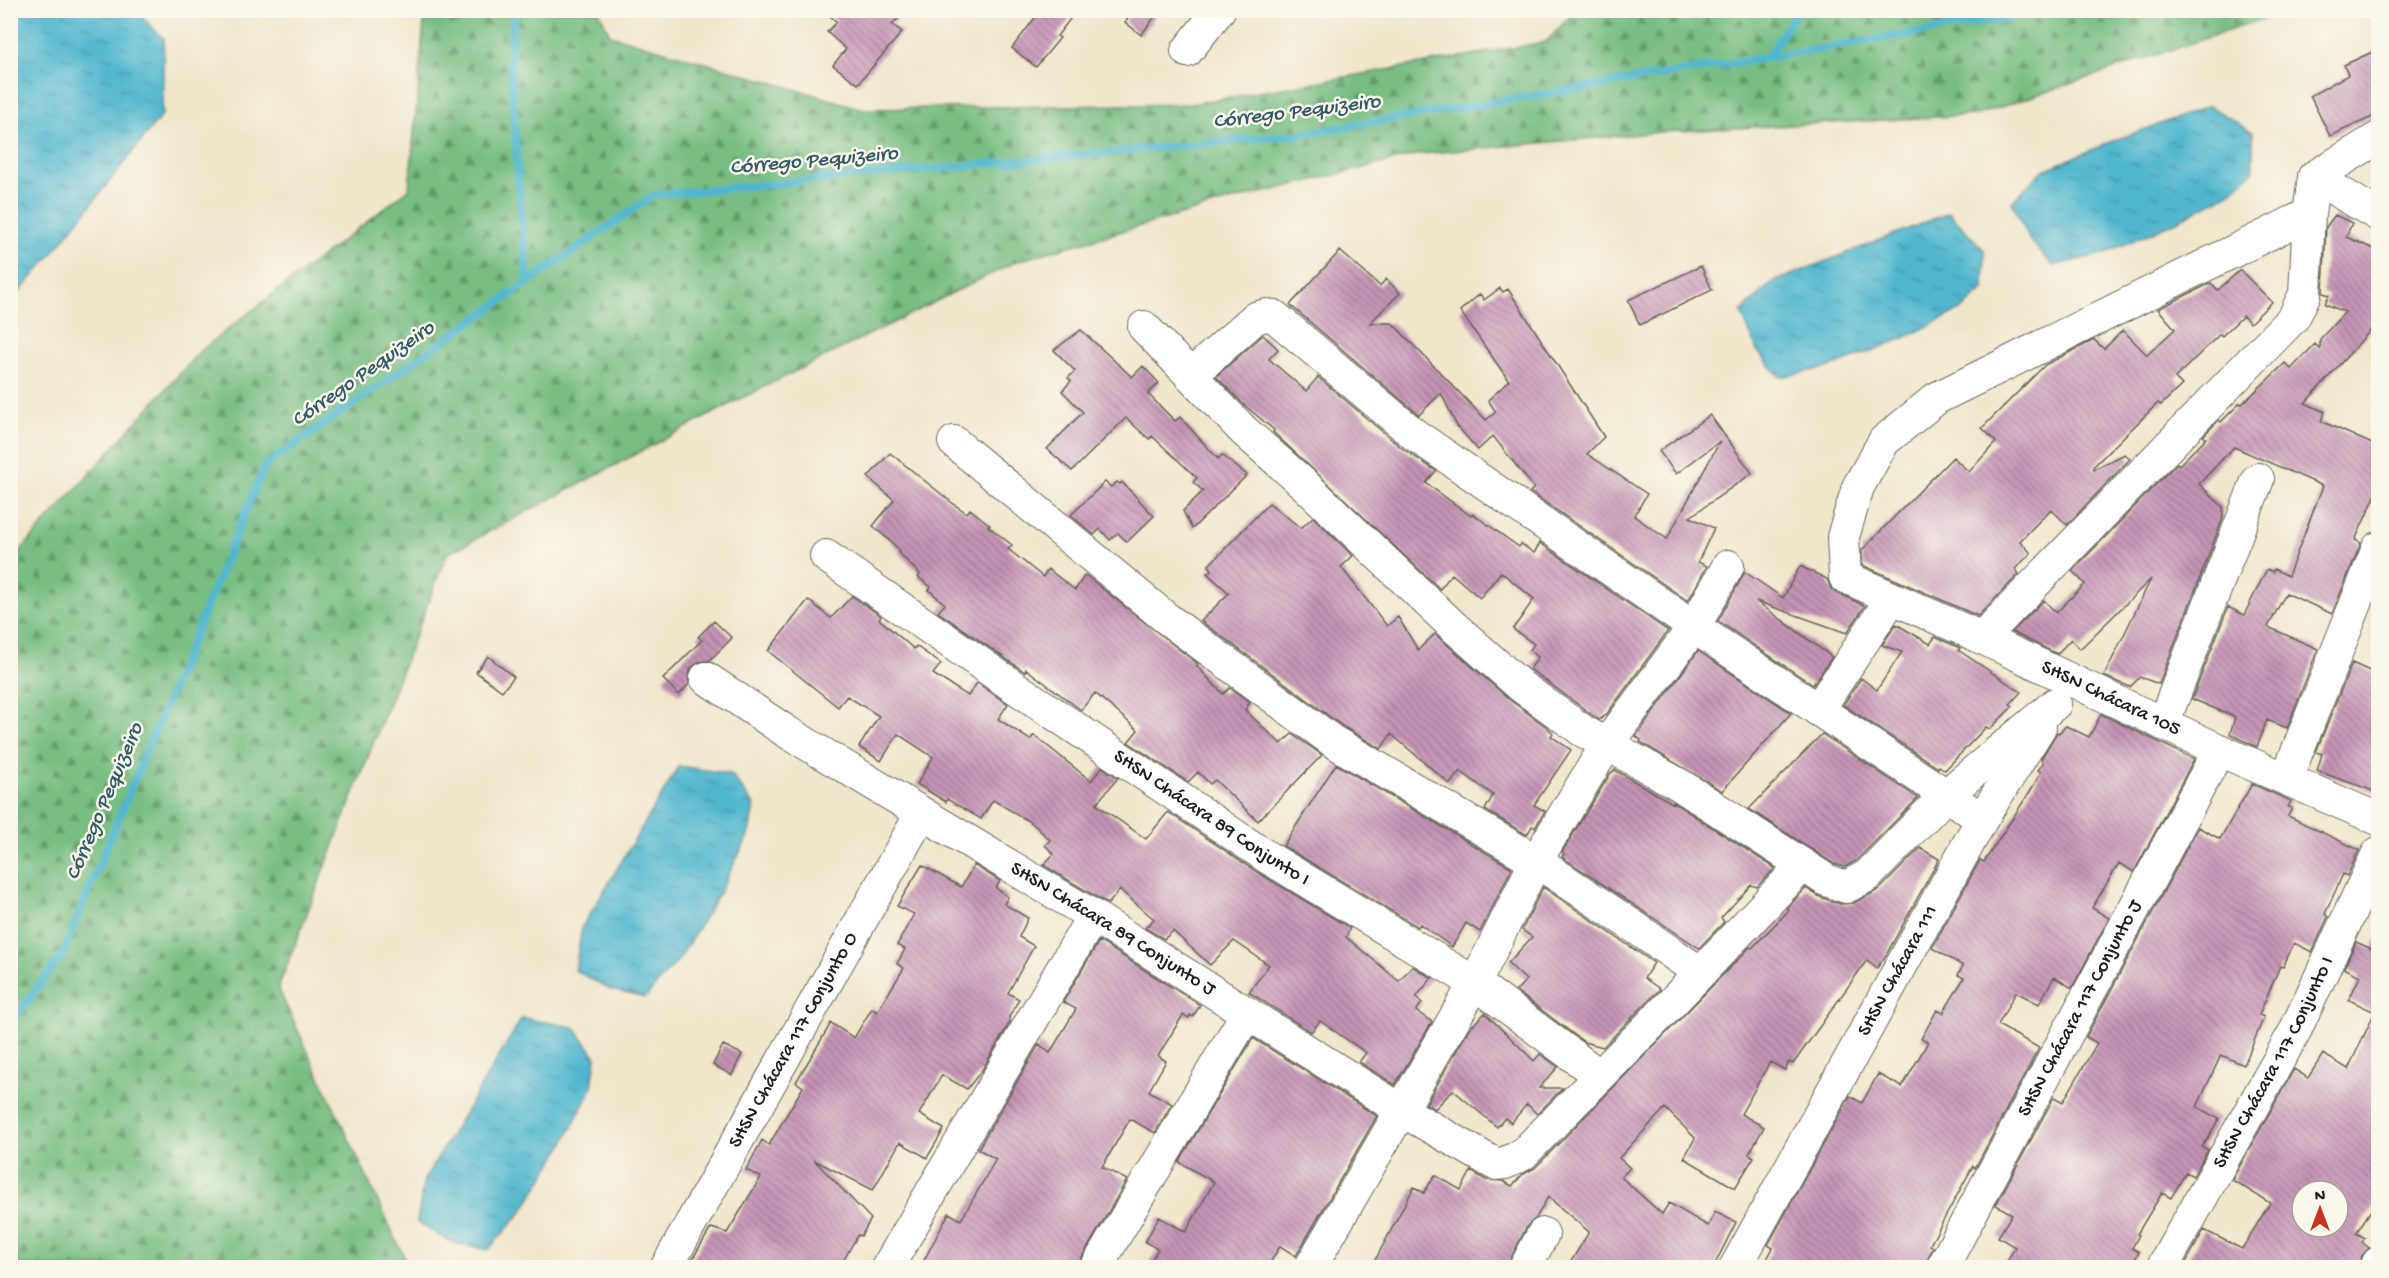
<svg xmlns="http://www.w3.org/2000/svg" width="2389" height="1278" viewBox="0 0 2389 1278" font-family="'Gochi Hand',sans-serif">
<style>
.forest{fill:url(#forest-firs);stroke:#4a6d50;stroke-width:1.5}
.water{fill:url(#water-ripples);stroke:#366a76;stroke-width:1.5}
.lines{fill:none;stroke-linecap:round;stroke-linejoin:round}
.stream{stroke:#51b7cf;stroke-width:8}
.building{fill:url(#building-back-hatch);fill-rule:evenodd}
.minor-casing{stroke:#666359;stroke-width:34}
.minor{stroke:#fff;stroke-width:32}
.labels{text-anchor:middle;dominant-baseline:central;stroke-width:5;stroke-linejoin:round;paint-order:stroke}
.street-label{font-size:20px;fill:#1c1c1c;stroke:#fbf7ec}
.water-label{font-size:21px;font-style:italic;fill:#315a64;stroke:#fbf7ec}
</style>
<defs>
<pattern id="forest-firs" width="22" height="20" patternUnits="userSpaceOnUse" patternTransform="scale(1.5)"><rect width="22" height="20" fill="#78be83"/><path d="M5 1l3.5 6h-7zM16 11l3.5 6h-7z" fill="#629a6a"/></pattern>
<pattern id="water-ripples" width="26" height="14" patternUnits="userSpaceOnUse" patternTransform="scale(1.5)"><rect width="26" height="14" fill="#51b7cf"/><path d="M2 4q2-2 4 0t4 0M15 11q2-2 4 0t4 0" fill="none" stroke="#4294a7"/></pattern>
<pattern id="building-back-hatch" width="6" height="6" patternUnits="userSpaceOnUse" patternTransform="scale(1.5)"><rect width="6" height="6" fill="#c594b6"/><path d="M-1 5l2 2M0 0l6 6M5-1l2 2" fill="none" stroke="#9f7893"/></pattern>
</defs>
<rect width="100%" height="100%" fill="#fbf7ec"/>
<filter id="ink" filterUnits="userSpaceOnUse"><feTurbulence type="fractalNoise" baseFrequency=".0167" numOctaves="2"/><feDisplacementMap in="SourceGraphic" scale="12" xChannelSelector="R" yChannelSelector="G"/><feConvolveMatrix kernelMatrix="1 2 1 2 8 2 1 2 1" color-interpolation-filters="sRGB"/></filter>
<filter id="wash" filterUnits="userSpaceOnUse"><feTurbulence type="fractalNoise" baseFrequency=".008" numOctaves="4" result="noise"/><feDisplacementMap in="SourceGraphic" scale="24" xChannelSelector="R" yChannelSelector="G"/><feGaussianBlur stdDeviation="1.35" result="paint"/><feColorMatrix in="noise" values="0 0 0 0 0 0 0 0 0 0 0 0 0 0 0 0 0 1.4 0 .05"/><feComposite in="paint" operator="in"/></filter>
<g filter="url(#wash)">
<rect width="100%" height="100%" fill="#f0e6cb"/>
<path class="forest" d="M 425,11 L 599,11 L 610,35 L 863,109 L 1191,104 L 1546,42 L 1575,11 L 2287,11 L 1977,115 L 1662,132 L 1420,154 L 1229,201 L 1017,261 L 740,399 L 447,554 L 278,988 L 407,1263 L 401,1268 L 11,1267 L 11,561 L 200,351 L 409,189 Z"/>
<path class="water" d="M 11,10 L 135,11 L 164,38 L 162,115 L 52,254 L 11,302 Z
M 2209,106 L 2253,132 L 2253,171 L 2233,191 L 2175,222 L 2103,254 L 2053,266 L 2029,239 L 2012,202 L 2042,171 L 2110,142 Z
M 1949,213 L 1985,251 L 1984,289 L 1963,309 L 1904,338 L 1831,367 L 1780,377 L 1757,350 L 1741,312 L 1773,282 Z
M 679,766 L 731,774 L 754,805 L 749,834 L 720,892 L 679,959 L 645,998 L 611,990 L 575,970 L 582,927 Z
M 522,1018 L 574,1027 L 596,1057 L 592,1087 L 563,1145 L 522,1212 L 488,1250 L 453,1243 L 417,1222 L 424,1180 Z"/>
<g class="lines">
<path class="stream" d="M 514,10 L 510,61 L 519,189 L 528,283
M 1767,58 L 1798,10
M 10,1024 L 62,955 L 265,465 L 654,195 L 1295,135 L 2057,10"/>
</g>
<g id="blocks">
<path class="building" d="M 823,10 L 908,10 L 892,24 L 902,32 L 858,84 L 833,65 L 846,49 L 827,32 L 837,22 Z
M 1041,10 L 1077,10 L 1057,36 L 1060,38 L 1036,67 L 1012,48 Z
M 1134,10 L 1160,10 L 1141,35 L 1125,22 Z
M 2379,49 L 2379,114 L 2330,136 L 2310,96 L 2348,75 L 2344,65 Z
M 2335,215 L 2352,223 L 2346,237 L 2379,251 L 2379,321 L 2305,403 L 2325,412 L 2321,421 L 2379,447 L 2379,488 L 2355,540 L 2361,543 L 2332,614 L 2286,593 L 2268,627 L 2318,649 L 2287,728 L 2267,720 L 2257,747 L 2230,734 L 2235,717 L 2192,699 L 2228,607 L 2244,615 L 2267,569 L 2273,572 L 2274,569 L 2288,576 L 2323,486 L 2234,447 L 2199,484 L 2223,507 L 2223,518 L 2159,684 L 2140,677 L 2130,687 L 2104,676 L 2151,579 L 2080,649 L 2071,639 L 2057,654 L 2012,632 L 2044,600 L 2056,613 L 2085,584 L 2072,571 L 2177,463 L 2179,465 L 2206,438 L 2203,436 L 2219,420 L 2221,422 L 2240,403 L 2242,404 L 2285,363 L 2291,369 L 2315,344 L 2320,349 L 2320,339 L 2345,312 L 2325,304 L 2329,295 L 2323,293 L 2326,227 Z
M 1340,251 L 1380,286 L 1386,279 L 1400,293 L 1370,323 L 1392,323 L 1486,420 L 1496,412 L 1488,400 L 1509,381 L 1460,311 L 1480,294 L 1484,300 L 1500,288 L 1503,292 L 1508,289 L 1604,437 L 1587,454 L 1647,494 L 1634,516 L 1667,539 L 1720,441 L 1676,474 L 1659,451 L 1710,415 L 1752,473 L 1690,517 L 1714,528 L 1698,562 L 1707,566 L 1688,601 L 1530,492 L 1534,488 L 1493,436 L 1478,450 L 1457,426 L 1441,393 L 1419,415 L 1290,305 Z
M 1701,266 L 1712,290 L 1640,325 L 1628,300 Z
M 2240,270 L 2272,302 L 2250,323 L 2243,316 L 2222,336 L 2220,334 L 2175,378 L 2182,385 L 2161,405 L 2158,403 L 2093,467 L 2094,469 L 2125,454 L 2130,459 L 2067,525 L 2051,509 L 2020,541 L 2031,553 L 2015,569 L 2019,574 L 1978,616 L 1862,565 L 1862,550 L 1953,457 L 1969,472 L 1996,442 L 1982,428 L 2045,365 L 2094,340 L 2104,349 L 2123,330 L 2147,355 L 2175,329 L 2158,309 L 2211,283 L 2218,290 Z
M 1081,330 L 1132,377 L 1143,366 L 1159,383 L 1148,394 L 1175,421 L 1180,417 L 1218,459 L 1222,455 L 1247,475 L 1192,529 L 1183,511 L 1203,491 L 1193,482 L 1197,478 L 1152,436 L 1149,439 L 1126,418 L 1072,471 L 1047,449 L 1083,412 L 1062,391 L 1071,381 L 1068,378 L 1075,371 L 1054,350 Z
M 1263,335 L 1278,349 L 1269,359 L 1306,391 L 1318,377 L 1403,449 L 1436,471 L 1426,483 L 1471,516 L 1473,514 L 1519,547 L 1521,544 L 1534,553 L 1540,543 L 1668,631 L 1606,715 L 1599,720 L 1530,669 L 1538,657 L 1530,650 L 1534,644 L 1513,629 L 1534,599 L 1501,572 L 1480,598 L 1452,574 L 1440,589 L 1273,432 L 1274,430 L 1243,404 L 1216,376 Z
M 890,453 L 955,505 L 967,513 L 970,509 L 990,525 L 988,526 L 1012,545 L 1008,549 L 1043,577 L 1048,569 L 1075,590 L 1085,575 L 1198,664 L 1197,666 L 1223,694 L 1230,688 L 1250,702 L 1245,710 L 1281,744 L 1292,734 L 1322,755 L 1258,821 L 1215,780 L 1210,784 L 1198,772 L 1188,782 L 1128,742 L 1138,730 L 1095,693 L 1081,710 L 1026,669 L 1025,672 L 938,612 L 945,604 L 929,590 L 931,587 L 918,577 L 920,574 L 898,552 L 900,550 L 873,526 L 894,500 L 868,477 Z
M 1105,482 L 1111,487 L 1117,482 L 1120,484 L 1122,482 L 1154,516 L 1127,542 L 1118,533 L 1110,540 L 1100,529 L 1094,535 L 1071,515 Z
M 1269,503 L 1301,528 L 1313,517 L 1353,556 L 1341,567 L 1387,626 L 1398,617 L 1418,650 L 1435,634 L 1510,700 L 1547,727 L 1553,733 L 1551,736 L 1571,750 L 1534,805 L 1545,811 L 1535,828 L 1532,826 L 1527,835 L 1485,810 L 1493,795 L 1460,771 L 1450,784 L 1391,734 L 1381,749 L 1344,727 L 1201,621 L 1229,593 L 1207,573 L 1212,570 L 1209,565 Z
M 1800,566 L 1827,579 L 1831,588 L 1838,593 L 1865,606 L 1847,633 L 1756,601 L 1832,657 L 1813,685 L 1718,621 L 1745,572 L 1783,598 Z
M 852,596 L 881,616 L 879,619 L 914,649 L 916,646 L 941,664 L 933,674 L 968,696 L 977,683 L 1008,704 L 998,719 L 1030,740 L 1034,735 L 1091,781 L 1102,767 L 1118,778 L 1096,804 L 1146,839 L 1168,812 L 1257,872 L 1350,928 L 1346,937 L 1399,981 L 1412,966 L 1432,978 L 1416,997 L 1422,1003 L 1416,1011 L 1432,1022 L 1395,1085 L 1359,1062 L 1366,1053 L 1320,1021 L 1311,1032 L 1249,992 L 1269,965 L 1234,941 L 1210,965 L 1173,931 L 1164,939 L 1145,928 L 1154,919 L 1120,890 L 1108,904 L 1043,865 L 1054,854 L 1045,845 L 1050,840 L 1032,823 L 993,800 L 981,819 L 947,799 L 946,802 L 917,784 L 933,757 L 898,734 L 881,761 L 859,747 L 879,716 L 847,696 L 838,707 L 768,651 L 808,600 L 831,618 Z
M 714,621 L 732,638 L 709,661 L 699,662 L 691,668 L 688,676 L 689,684 L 679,695 L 663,679 L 702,640 L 698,637 Z
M 1896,624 L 1930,644 L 1935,637 L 1960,648 L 1958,650 L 2021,692 L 2010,704 L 2013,706 L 1990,729 L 1986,727 L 1945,770 L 1939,766 L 1938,768 L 1843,705 L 1861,678 L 1877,690 L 1902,652 L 1882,645 Z
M 1698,651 L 1791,713 L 1722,791 L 1640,742 L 1641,740 L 1636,736 Z
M 488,656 L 514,677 L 502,691 L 476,672 Z
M 2352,663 L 2379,675 L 2379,793 L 2317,771 L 2322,754 L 2316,752 Z
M 2101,714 L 2194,759 L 2134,872 L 2119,863 L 2092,908 L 2109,918 L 2072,988 L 2054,977 L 2039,1004 L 2016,992 L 1998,1025 L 2039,1048 L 1975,1168 L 1973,1166 L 1930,1245 L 1933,1247 L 1924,1268 L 1762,1268 L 1773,1248 L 1768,1245 L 1850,1096 L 1862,1103 L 1878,1074 L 1902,1087 L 1928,1042 L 1921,1039 L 1937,1010 L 1943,1013 L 1964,978 L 1958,975 L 1963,966 L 1932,948 L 1980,860 L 1984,862 L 2031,790 L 2041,772 L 2038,770 L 2043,763 L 2041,759 L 2057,732 L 2059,733 L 2066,726 L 2089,737 Z
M 1822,734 L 1918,798 L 1856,861 L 1845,867 L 1834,864 L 1749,809 Z
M 1336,764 L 1512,868 L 1480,932 L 1466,923 L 1452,947 L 1420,924 L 1418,927 L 1283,846 Z
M 1615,770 L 1672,803 L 1673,802 L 1775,868 L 1757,887 L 1751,885 L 1721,918 L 1724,922 L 1699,948 L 1562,857 L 1564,854 L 1562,852 L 1610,774 Z
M 2252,784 L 2291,801 L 2288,807 L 2292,808 L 2288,816 L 2359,850 L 2347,876 L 2343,874 L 2325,914 L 2328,917 L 2312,952 L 2294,943 L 2283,967 L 2280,966 L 2259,1015 L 2264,1017 L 2244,1065 L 2221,1055 L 2197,1107 L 2219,1119 L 2202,1147 L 2208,1150 L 2193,1176 L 2186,1172 L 2171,1198 L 2162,1193 L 2137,1234 L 2139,1235 L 2132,1248 L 2139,1252 L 2130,1268 L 2003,1268 L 2015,1247 L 1998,1237 L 2012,1214 L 1996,1205 L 2054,1097 L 2063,1102 L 2097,1043 L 2086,1037 L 2198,827 L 2220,839 Z
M 1920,848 L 1939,859 L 1886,955 L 1877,968 L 1867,960 L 1793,1064 L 1789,1062 L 1785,1070 L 1770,1062 L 1741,1114 L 1764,1127 L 1749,1154 L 1754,1157 L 1735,1188 L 1684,1158 L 1695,1138 L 1665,1108 L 1619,1158 L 1630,1168 L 1621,1177 L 1662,1214 L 1669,1203 L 1708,1226 L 1715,1212 L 1736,1222 L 1713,1268 L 1567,1268 L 1589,1232 L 1548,1197 L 1536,1218 L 1527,1226 L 1506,1268 L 1371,1268 L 1414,1187 L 1424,1193 L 1435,1175 L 1461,1190 L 1471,1171 L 1486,1180 L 1503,1181 L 1512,1186 L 1522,1175 L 1535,1168 L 1750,947 L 1752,948 L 1789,910 L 1787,908 L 1806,888 L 1820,897 L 1840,904 L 1854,903 L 1880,889 Z
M 922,865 L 961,887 L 974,865 L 1000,881 L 996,888 L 1008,897 L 1004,904 L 1028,918 L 1019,937 L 1034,946 L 1008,993 L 1019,999 L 1009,1017 L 1010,1022 L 982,1070 L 967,1089 L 942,1075 L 919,1114 L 944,1129 L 927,1158 L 900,1142 L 873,1190 L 814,1160 L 871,1219 L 861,1236 L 858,1235 L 839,1268 L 687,1268 L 711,1228 L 727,1233 L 761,1177 L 746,1170 L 762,1140 L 769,1145 L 803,1087 L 796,1082 L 831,1023 L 854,1038 L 872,1008 L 877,1012 L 904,968 L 897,964 L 905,949 L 897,945 L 914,914 L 897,906 Z
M 1543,887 L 1654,963 L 1644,978 L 1660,989 L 1603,1047 L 1584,1042 L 1516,991 L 1526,980 L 1508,963 L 1532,937 L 1522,930 Z
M 2379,933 L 2379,1198 L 2356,1233 L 2365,1238 L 2362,1242 L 2369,1248 L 2362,1256 L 2358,1268 L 2183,1268 L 2204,1230 L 2242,1249 L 2270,1203 L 2232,1180 L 2294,1069 L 2308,1078 L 2323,1054 L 2348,1069 L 2375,1012 L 2349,1000 L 2360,976 L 2344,968 L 2356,942 L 2372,949 ZM 2302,1191 L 2338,1191 L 2338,1227 L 2302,1227 Z
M 1099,941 L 1200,1005 L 1193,1017 L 1190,1015 L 1189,1018 L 1183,1015 L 1158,1056 L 1166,1061 L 1149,1091 L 1172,1104 L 1155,1133 L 1130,1119 L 1102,1167 L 1127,1180 L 1081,1259 L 1078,1268 L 933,1268 L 923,1262 L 949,1213 L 961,1220 L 996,1159 L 978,1149 L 1039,1044 L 1050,1053 L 1076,1009 L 1063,1002 Z
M 1485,1013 L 1534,1061 L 1540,1054 L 1558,1067 L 1539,1088 L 1563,1088 L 1537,1114 L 1527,1104 L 1511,1123 L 1505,1118 L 1497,1127 L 1453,1090 L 1435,1109 L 1426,1104 L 1469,1029 Z
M 1253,1038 L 1377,1116 L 1296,1256 L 1280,1246 L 1267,1268 L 1147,1268 L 1158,1249 L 1145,1242 L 1159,1217 L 1186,1232 L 1214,1182 L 1179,1162 Z
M 723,1045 L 742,1054 L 732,1075 L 713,1065 Z"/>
</g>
</g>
<g filter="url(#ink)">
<use href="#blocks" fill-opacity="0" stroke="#666359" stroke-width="1.5"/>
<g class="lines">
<g class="minor-casing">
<g id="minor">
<path d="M 1187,51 L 1219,10"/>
<path id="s1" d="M 2314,177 L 2309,214 L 1937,398 L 1884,441 L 1858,487 L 1843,537 L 1845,577 L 1982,638 L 2219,750 L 2378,819"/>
<path d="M 2314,177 L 2378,138"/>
<path d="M 2314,177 L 2378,215"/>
<path d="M 1144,327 L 1244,431 L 1305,485 L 1453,626 L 1522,687 L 1583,731 L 1680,785 L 1826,880 L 1846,887 L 1867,876 L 1946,795 L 2055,704"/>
<path d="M 1191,375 L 1255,318 L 1267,315 L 1274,316 L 1415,435 L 1694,627 L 1982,819"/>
<path d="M 954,442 L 1166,618 L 1334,742 L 1536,861 L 1636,928 L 1699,972"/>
<path id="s2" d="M 826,556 L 1016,688 L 1267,857 L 1475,983 L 1600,1076"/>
<path d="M 1982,638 L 2294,317 L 2305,294 L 2309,214"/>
<path id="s3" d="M 706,678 L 787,732 L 1093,916 L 1401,1110 L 1495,1164 L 1505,1163 L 1522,1155 L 1662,1013 L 1803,865"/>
<path d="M 1818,710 L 1892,598"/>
<path d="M 2163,724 L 2258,479"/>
<path d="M 2287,777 L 2378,548"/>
<path id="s4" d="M 666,1268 L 921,814"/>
<path d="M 887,1268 L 1093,916"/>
<path d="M 1096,1268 L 1247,1013"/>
<path d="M 1310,1268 L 1475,983 L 1536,861 L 1607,744 L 1694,627 L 1728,566"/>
<path d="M 1525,1268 L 1543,1234"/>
<path id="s5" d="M 1735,1268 L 1982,819 L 2040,727"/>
<path id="s6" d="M 1942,1268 L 2219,750"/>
<path id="s7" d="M 2162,1268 L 2295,1031 L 2378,853"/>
<path d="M 2376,1268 L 2378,1263"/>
</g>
</g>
<use href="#minor" class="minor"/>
</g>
</g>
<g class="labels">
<g class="street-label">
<text stroke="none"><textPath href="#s1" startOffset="958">SHSN Chácara 105</textPath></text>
<text stroke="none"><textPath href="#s2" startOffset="466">SHSN Chácara 89 Conjunto I</textPath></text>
<text stroke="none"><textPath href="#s3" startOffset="478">SHSN Chácara 89 Conjunto J</textPath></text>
<text stroke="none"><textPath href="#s5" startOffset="339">SHSN Chácara 111</textPath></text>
<text stroke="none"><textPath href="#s6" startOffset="294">SHSN Chácara 117 Conjunto J</textPath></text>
<text stroke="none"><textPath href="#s4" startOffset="261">SHSN Chácara 117 Conjunto O</textPath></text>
<text stroke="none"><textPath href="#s7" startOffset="234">SHSN Chácara 117 Conjunto I</textPath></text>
</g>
<g class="water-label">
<text transform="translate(1297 113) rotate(-7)">Córrego Pequizeiro</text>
<text transform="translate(814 162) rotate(-5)">Córrego Pequizeiro</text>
<text transform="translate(364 375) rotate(-35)">Córrego Pequizeiro</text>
<text transform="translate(106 802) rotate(-67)">Córrego Pequizeiro</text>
</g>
</g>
<rect width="2389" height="1278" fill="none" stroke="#fbf7ec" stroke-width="36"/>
<g transform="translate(2320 1209)"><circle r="28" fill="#fbf7ec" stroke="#a29f99" stroke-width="1.5"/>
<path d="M0-4.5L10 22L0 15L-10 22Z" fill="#c8321e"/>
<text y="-9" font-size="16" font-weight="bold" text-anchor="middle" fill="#1c1c1c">N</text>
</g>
</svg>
